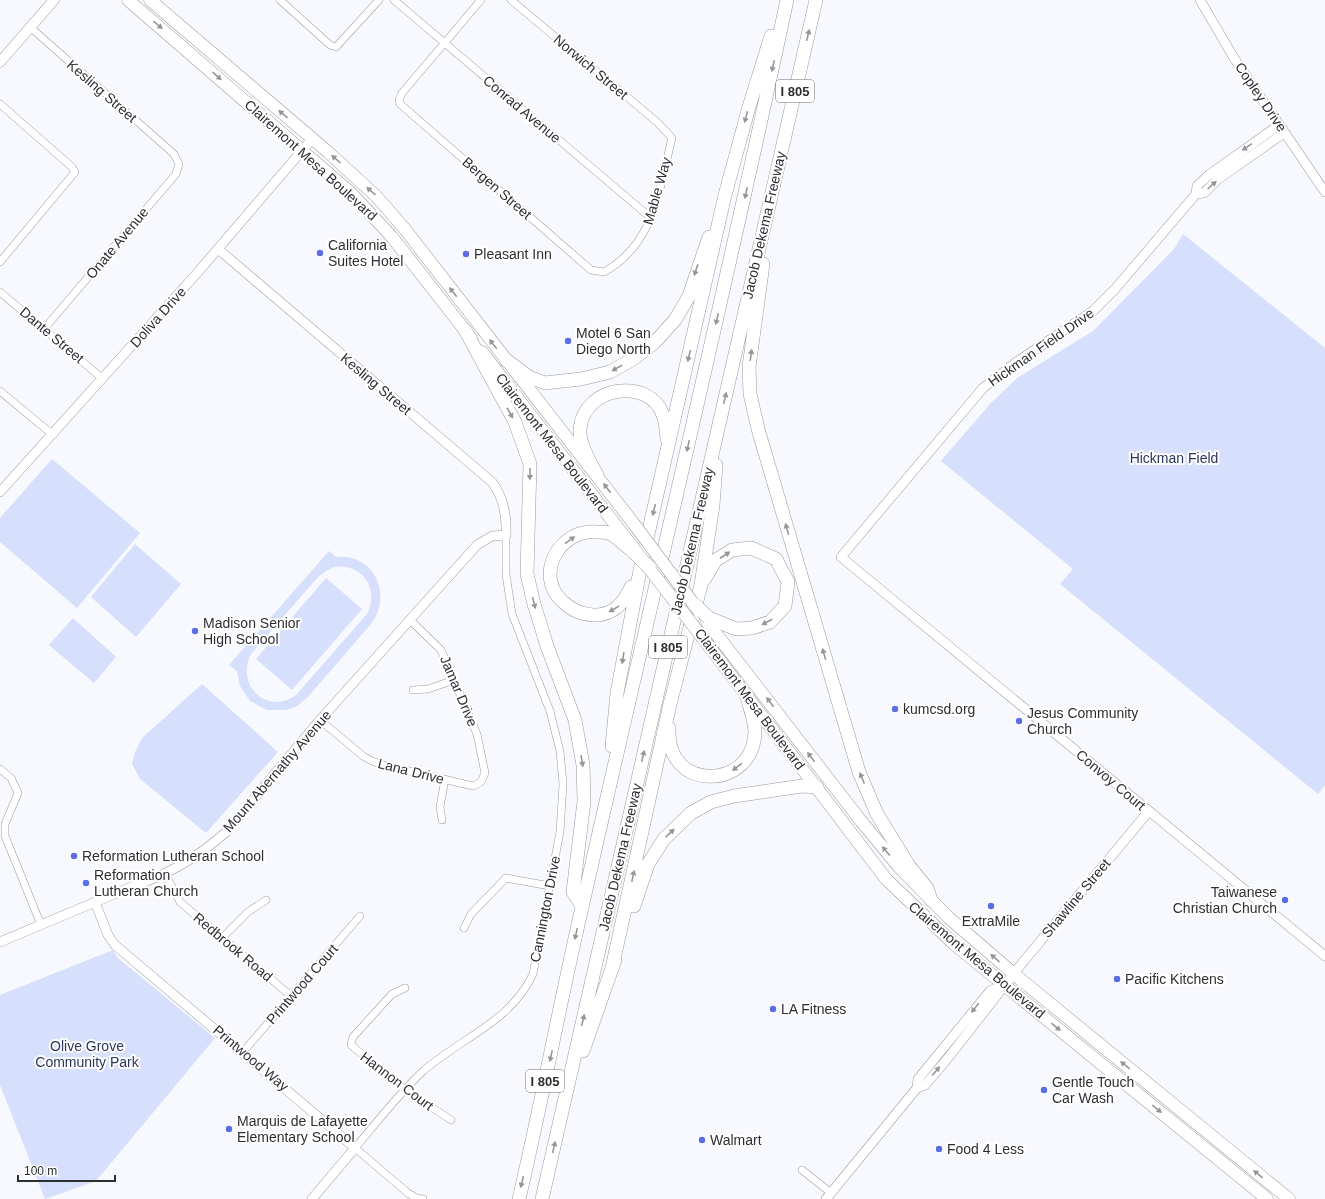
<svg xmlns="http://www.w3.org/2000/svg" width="1325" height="1199" viewBox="0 0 1325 1199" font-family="Helvetica,sans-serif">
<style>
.green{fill:#d6dffb;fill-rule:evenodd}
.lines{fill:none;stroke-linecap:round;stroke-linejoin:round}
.minor-casing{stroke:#989aa1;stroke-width:8}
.tertiary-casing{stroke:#989aa1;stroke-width:10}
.secondary-casing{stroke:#989aa1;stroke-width:11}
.primary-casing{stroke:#989aa1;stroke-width:13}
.motorway-casing{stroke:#989aa1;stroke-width:14}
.minor{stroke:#fff;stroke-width:7}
.tertiary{stroke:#fff;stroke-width:9}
.secondary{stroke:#fff;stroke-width:10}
.primary{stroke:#fff;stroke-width:12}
.motorway{stroke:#fff;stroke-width:13}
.primary-bridge-casing{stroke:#989aa1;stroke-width:13;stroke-linecap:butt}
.motorway-bridge-casing{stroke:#989aa1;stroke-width:14;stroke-linecap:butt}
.primary-bridge{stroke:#fff;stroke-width:12}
.motorway-bridge{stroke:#fff;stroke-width:13}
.oneway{fill:#969698}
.poi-dot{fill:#5a6de4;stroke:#fff;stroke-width:1.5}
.labels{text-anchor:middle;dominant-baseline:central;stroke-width:4;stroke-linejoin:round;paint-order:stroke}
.shield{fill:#fff;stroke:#6c6d6f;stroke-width:1}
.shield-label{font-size:13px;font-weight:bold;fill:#2d2e31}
.street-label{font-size:14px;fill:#2d2e31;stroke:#fff}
.poi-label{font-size:14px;fill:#2d2e31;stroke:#fff;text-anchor:start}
.park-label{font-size:14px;fill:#2c355e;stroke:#fff}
</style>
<rect width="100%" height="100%" fill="#f8f9fe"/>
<path class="green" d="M 1183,234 L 1325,348 L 1325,785 L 1318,794 L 1060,584 L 1073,569 L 941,461 L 990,404 L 1017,378 L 1093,331 L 1174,249 Z
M 52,459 L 140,533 L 77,608 L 0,542 L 0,518 Z
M 135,544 L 181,584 L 136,637 L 91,597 Z
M 329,551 L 336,557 C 374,553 393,594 371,624 L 307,698 L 297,706 L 286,710 L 267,710 L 250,701 L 240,686 L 237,671 L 229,665 ZM 334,567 C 362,563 380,589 367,614 L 296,695 C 268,716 235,686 251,654 L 318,577 L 326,571 Z
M 326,578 L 362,609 L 292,690 L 256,659 Z
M 73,618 L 116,657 L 94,683 L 49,645 Z
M 202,684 L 278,752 L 206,833 L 140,779 L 132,764 L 135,752 L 142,738 Z
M 113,950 L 118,958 L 215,1038 L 96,1181 L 45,1199 L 0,1085 L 0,995 Z"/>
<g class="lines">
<g class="minor-casing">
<path id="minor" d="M 280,0 L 330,45 L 336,47 L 379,0
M 394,0 L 651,218
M 481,0 L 402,93 L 399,100 L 400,104 L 591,270 L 604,272 C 655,244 659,189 672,138 L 657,122 L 511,0
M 30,27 L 174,154 L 179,164 L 176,174 L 44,329
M 0,104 L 72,167 L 75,172 L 0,262
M 0,292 L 103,379
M 0,391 L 53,435
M 413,690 L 428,689 L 454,680
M 320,720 L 363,756 L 372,761 L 383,765 L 473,786 L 481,782 L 485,773 L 477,734 L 441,650 L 411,621
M 0,769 L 11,778 L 18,793 L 5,824 L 5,836 L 41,925
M 442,820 L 440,807 L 445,779
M 165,874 L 180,902 L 291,996
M 464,928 L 471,914 L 506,878 L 550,886
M 222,938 L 248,912 L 266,900
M 405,988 L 392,994 L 353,1037 L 351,1045 L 405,1090 L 451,1120
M 243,1052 L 360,916
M 802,1170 L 831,1193
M 423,1199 L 416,1198 L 408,1193 L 355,1148 C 377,1122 398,1095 422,1072 C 459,1039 511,1022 533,974 L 560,832 L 563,784 L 560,751 L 550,711 L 512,614 L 506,574 L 506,535"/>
</g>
<g class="tertiary-casing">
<path id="tertiary" d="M 1200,0 L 1234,58 L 1325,192
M 1279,125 L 1210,174 L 1197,186 L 1196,194 L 1115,289 L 1093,311 L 1015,363 L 983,388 L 841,557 L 1325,956
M 1196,194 L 1204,193 L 1217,180 L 1284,133
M 0,492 L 198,272 L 312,139
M 95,902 L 108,935 L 115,945 L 355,1148 L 312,1199
M 0,942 L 136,885 C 170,874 199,856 226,832 L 320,720 L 477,545 L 492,536 L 506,535 C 507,515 504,498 492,482 L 218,249
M 917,1088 L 918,1079 L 990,991 L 1004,985
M 826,1199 L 917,1088 L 925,1085 L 948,1058 L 1023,962 L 1149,811"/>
</g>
<g class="secondary-casing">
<path id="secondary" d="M 0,62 L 54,0"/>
</g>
<g class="primary-casing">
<path id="primary" d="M 128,0 L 351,193 L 392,237 L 471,338
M 150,0 L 328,152 L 376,196 L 404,228 L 634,524
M 482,352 L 628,541
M 707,622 L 861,821 L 899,867 L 949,918 L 1014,974 L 1289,1199
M 702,637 L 886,879 L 954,944 L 1267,1199"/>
</g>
<g class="motorway-casing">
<path id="motorway" d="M 763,264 L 749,367 L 750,394 L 758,429 L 859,772 L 877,814 L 909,866 L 927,888 L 931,900
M 465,330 L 515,422 L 530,464 L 527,574 L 534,604 L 547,646 L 575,720 L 583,765 L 584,801 L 573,892 L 582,906
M 506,360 L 529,377 L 545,383 L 581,379 L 610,372 L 633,359 L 655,342 L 675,320 L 689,296 L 709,237
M 597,475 C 590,461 579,445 580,429 C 584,385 650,377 663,415 C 666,422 666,431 667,439
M 629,548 C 623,544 616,536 609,533 C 606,532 601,532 597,532 C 560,528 533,575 563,602 C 572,610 580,614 593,615 C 613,616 624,603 631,587
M 704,580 L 716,560 L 732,550 L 751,548 L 776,559 L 788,582 L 785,606 L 770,622 L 752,628 L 736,629 L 709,618
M 669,728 C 665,794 756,790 755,730 C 754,719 750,708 747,697
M 612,746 L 617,693 L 641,565 L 725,195 L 749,107 L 771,36
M 634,906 L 648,864 L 664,839 L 691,813 L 711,802 L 734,796 L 802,786 L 817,787
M 612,968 L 670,704 L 701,585 L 713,505 L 716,465
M 583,1051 L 615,960
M 519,1199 C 542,1101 560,1002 583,903 C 651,602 723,302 787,0
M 542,1199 L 816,0"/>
</g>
<use href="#minor" class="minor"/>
<use href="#tertiary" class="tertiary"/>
<use href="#secondary" class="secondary"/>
<use href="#primary" class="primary"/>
<use href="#motorway" class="motorway"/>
<g class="primary-bridge-casing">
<path id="primary-bridge" d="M 634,524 L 699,611
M 628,541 L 702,637"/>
</g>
<g class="motorway-bridge-casing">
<path id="motorway-bridge" d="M 629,548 L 649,567
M 694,604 L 709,618"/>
</g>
<use href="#primary-bridge" class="primary-bridge"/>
<use href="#motorway-bridge" class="motorway-bridge"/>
</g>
<defs><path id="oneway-solid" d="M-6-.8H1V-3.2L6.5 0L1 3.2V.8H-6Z"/></defs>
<g class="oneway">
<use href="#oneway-solid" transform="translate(158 25) rotate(41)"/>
<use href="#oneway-solid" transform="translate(808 35) rotate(-77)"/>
<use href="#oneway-solid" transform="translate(773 66) rotate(102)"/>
<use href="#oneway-solid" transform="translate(217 76) rotate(41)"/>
<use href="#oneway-solid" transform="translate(283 114) rotate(-139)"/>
<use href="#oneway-solid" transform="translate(746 117) rotate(105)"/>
<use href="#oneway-solid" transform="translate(1247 147) rotate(145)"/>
<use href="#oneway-solid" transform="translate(336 159) rotate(-138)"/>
<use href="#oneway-solid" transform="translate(1212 185) rotate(-42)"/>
<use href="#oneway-solid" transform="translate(371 191) rotate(-138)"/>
<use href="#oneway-solid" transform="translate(746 193) rotate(102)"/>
<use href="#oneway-solid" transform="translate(696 270) rotate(108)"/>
<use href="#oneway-solid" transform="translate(453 292) rotate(-128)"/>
<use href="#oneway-solid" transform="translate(717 319) rotate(103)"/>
<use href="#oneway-solid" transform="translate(493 344) rotate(-128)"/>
<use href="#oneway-solid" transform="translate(751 355) rotate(-82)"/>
<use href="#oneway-solid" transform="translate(689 356) rotate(103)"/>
<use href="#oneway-solid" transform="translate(617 368) rotate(151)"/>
<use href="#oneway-solid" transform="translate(725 398) rotate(-77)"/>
<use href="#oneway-solid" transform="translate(510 413) rotate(61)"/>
<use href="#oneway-solid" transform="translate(688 446) rotate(103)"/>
<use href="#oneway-solid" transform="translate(530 474) rotate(91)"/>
<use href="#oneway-solid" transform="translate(607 488) rotate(-127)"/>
<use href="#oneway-solid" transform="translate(654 510) rotate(103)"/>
<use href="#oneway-solid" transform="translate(787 529) rotate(-106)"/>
<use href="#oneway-solid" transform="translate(570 540) rotate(-36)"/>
<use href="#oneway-solid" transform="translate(725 555) rotate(-33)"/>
<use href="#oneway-solid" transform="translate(534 603) rotate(76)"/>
<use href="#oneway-solid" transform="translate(614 609) rotate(149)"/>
<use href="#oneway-solid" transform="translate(767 622) rotate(152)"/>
<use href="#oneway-solid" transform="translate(824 654) rotate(-106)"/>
<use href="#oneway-solid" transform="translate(623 658) rotate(99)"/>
<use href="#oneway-solid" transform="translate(770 702) rotate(-127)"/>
<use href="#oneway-solid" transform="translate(643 756) rotate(-77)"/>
<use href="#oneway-solid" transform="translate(811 757) rotate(-127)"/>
<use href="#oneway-solid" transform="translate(582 761) rotate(81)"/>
<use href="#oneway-solid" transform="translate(737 767) rotate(143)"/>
<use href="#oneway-solid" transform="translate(862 778) rotate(-113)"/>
<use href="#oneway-solid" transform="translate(670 833) rotate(-43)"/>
<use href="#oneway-solid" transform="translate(886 851) rotate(-130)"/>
<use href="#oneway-solid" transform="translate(633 876) rotate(-78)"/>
<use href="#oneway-solid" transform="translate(576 934) rotate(102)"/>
<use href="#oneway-solid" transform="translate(995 958) rotate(-139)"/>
<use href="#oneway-solid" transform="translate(975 1008) rotate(129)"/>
<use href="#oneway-solid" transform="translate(583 1020) rotate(-77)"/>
<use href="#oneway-solid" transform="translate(1056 1027) rotate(39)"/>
<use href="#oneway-solid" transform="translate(551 1056) rotate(102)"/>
<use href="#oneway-solid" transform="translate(1125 1065) rotate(-141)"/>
<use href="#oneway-solid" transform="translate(936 1071) rotate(-50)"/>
<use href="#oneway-solid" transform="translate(1157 1109) rotate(39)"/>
<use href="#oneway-solid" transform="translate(554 1147) rotate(-77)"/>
<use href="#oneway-solid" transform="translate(1258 1174) rotate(-141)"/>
<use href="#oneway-solid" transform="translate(522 1182) rotate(103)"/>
</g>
<g class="poi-dot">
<circle cx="320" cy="253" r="4"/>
<circle cx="466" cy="254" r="4"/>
<circle cx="568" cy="341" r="4"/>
<circle cx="195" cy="631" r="4"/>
<circle cx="895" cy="709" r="4"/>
<circle cx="1019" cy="721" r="4"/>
<circle cx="74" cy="856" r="4"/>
<circle cx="86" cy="883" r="4"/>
<circle cx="1285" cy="900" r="4"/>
<circle cx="991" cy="906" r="4"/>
<circle cx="1117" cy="979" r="4"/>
<circle cx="773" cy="1009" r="4"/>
<circle cx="1044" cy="1090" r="4"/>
<circle cx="229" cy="1129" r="4"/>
<circle cx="702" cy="1140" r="4"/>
<circle cx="939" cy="1149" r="4"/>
</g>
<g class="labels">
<g class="shield">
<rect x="776" y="80" width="38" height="22" rx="3"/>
<rect x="649" y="636" width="38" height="22" rx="3"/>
<rect x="526" y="1070" width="38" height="22" rx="3"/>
</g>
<g class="shield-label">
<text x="795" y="91">I 805</text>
<text x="668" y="647">I 805</text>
<text x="545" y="1081">I 805</text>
</g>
<g class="street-label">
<text transform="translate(591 67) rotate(40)">Norwich Street</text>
<text transform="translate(102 91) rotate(41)">Kesling Street</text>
<text transform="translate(1261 97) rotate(56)">Copley Drive</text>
<text transform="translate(522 109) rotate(40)">Conrad Avenue</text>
<text transform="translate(311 160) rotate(42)">Clairemont Mesa Boulevard</text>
<text transform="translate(497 188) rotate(41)">Bergen Street</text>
<text transform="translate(657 191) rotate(-74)">Mable Way</text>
<text transform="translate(764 225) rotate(-77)">Jacob Dekema Freeway</text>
<text transform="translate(117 243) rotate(-50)">Onate Avenue</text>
<text transform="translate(158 317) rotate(-48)">Doliva Drive</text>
<text transform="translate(52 335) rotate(40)">Dante Street</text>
<text transform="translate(1041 347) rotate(-35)">Hickman Field Drive</text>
<text transform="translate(376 384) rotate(40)">Kesling Street</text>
<text transform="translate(552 443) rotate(52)">Clairemont Mesa Boulevard</text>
<text transform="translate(692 541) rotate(-77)">Jacob Dekema Freeway</text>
<text transform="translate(459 691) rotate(67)">Jamar Drive</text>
<text transform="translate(750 699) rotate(53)">Clairemont Mesa Boulevard</text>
<text transform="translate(277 771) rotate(-49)">Mount Abernathy Avenue</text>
<text transform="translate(411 771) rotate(14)">Lana Drive</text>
<text transform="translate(1111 780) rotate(40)">Convoy Court</text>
<text transform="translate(620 857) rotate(-77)">Jacob Dekema Freeway</text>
<text transform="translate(1076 898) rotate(-50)">Shawline Street</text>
<text transform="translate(545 909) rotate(-79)">Cannington Drive</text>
<text transform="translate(233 947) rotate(40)">Redbrook Road</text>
<text transform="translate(977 960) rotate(40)">Clairemont Mesa Boulevard</text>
<text transform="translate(302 984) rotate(-49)">Printwood Court</text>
<text transform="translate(251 1058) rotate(40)">Printwood Way</text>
<text transform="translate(397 1081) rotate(37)">Hannon Court</text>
</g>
<g class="poi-label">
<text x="328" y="245">California<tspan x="328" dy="16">Suites Hotel</tspan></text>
<text x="474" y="254">Pleasant Inn</text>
<text x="576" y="333">Motel 6 San<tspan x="576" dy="16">Diego North</tspan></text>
<text x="203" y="623">Madison Senior<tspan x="203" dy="16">High School</tspan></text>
<text x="903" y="709">kumcsd.org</text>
<text x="1027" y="713">Jesus Community<tspan x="1027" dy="16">Church</tspan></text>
<text x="82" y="856">Reformation Lutheran School</text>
<text x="94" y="875">Reformation<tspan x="94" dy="16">Lutheran Church</tspan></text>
<text x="1277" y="892" text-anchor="end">Taiwanese<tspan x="1277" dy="16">Christian Church</tspan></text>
<text x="991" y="921" text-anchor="middle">ExtraMile</text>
<text x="1125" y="979">Pacific Kitchens</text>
<text x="781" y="1009">LA Fitness</text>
<text x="1052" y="1082">Gentle Touch<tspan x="1052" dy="16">Car Wash</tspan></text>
<text x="237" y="1121">Marquis de Lafayette<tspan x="237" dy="16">Elementary School</tspan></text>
<text x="710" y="1140">Walmart</text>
<text x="947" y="1149">Food 4 Less</text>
</g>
<g class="park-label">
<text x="1174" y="458">Hickman Field</text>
<text x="87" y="1046">Olive Grove<tspan x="87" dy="16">Community Park</tspan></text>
</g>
</g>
<path d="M18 1175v6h97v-6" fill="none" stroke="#2d2e31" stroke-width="2"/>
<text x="24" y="1175" font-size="12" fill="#2d2e31" stroke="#ffffff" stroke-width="3" paint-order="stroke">100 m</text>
</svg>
